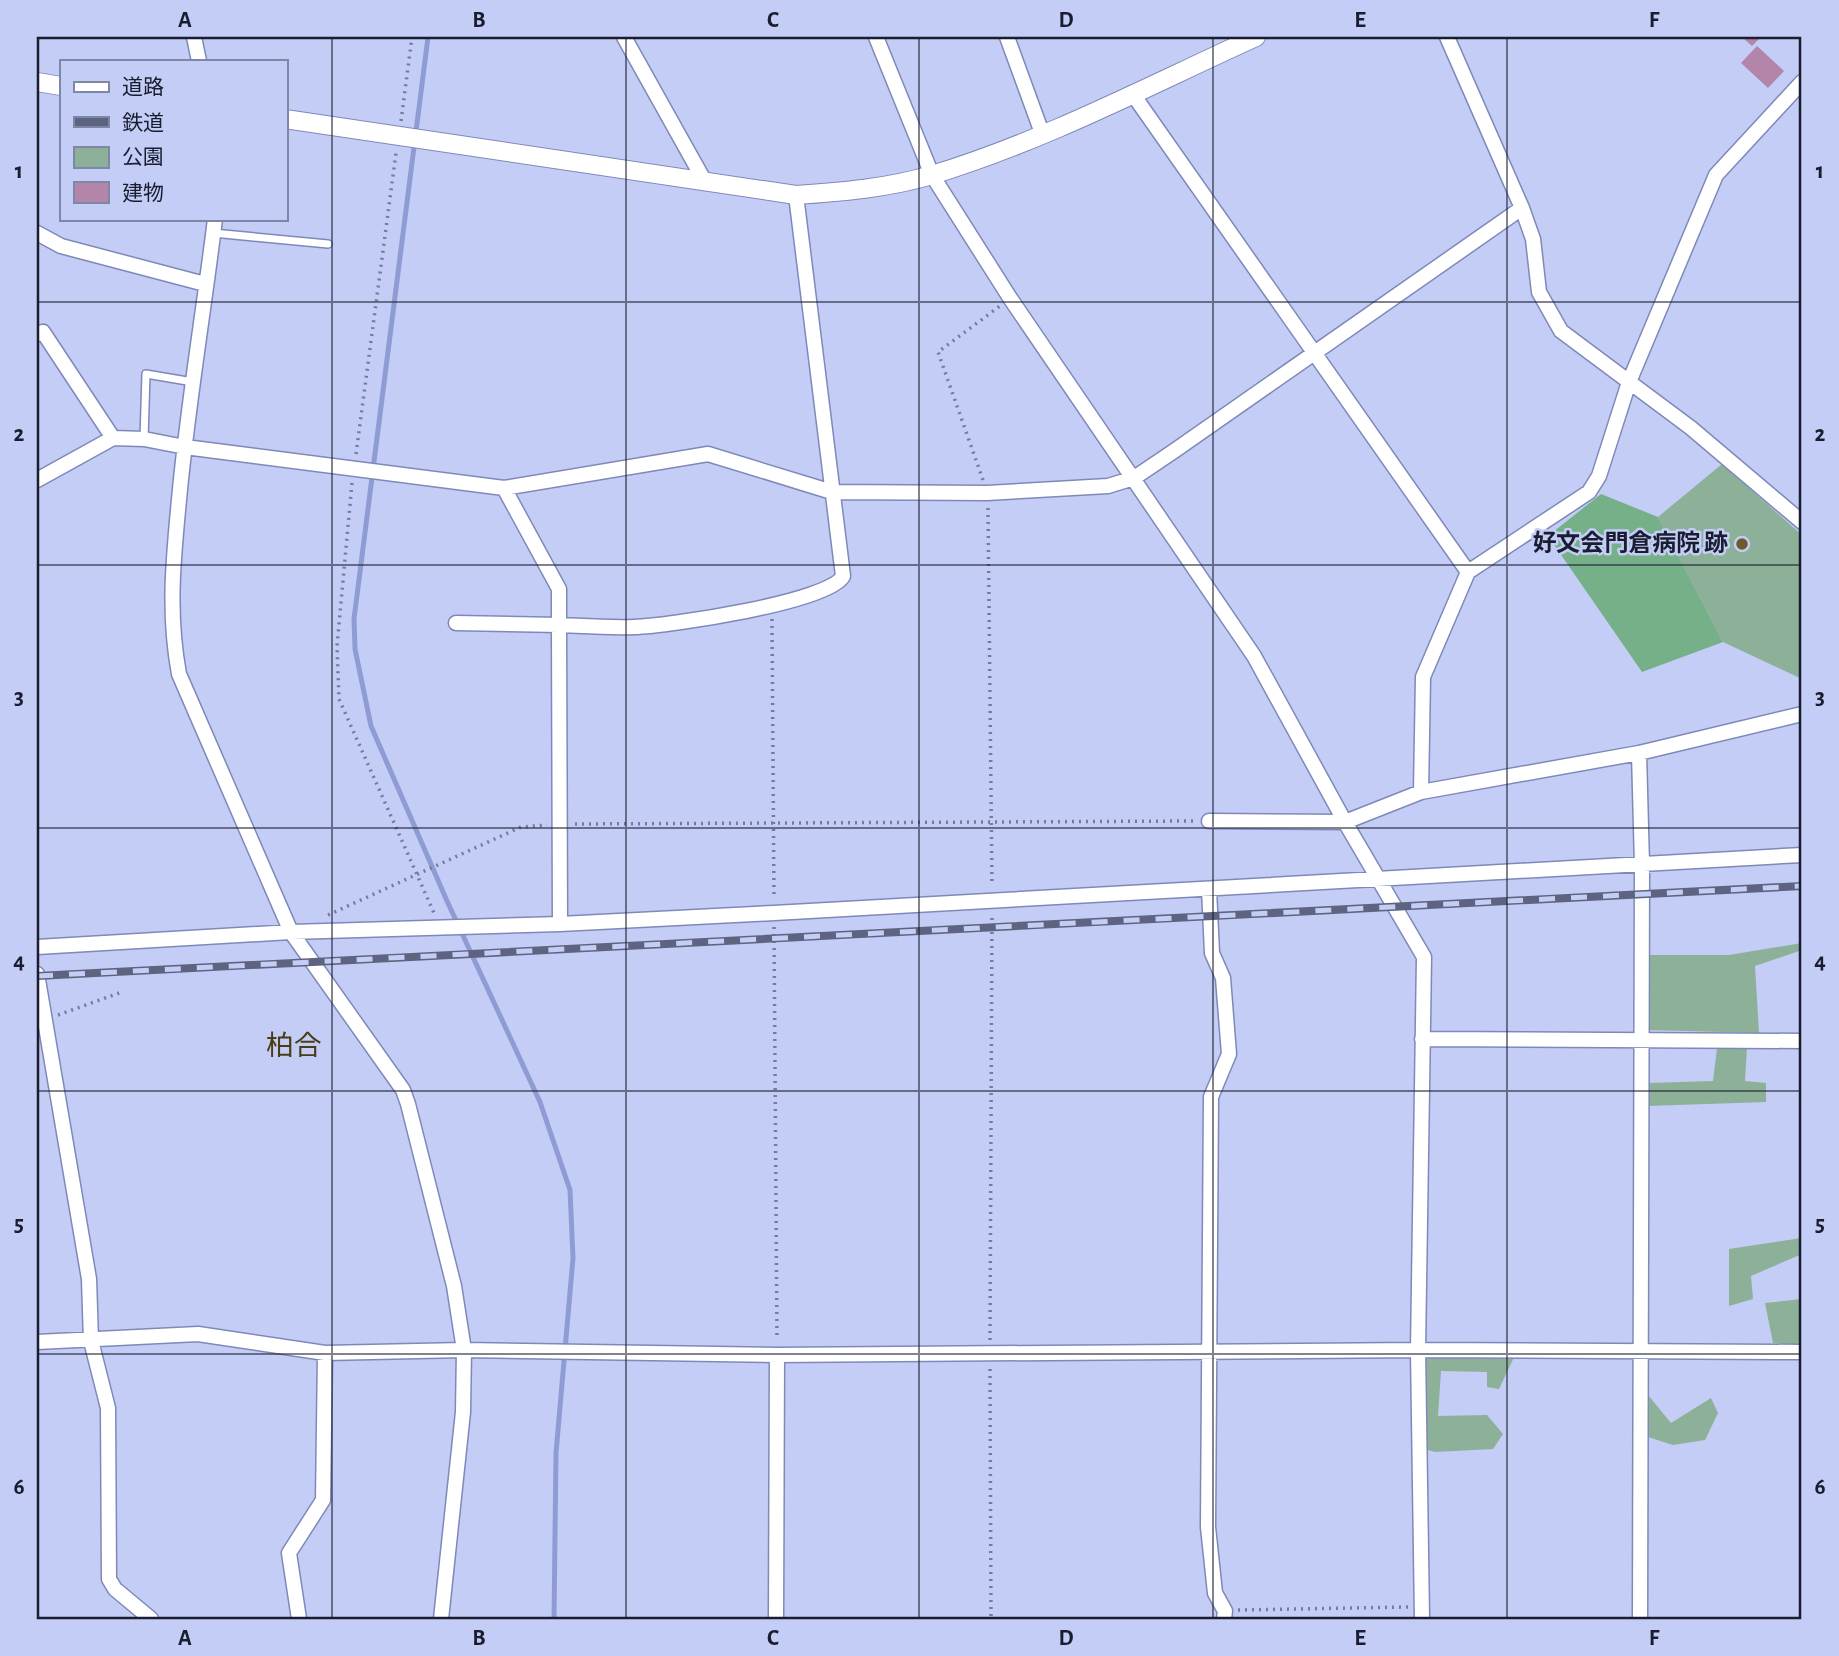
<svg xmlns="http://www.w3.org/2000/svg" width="1839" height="1656" viewBox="0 0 1839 1656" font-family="'Alegreya Sans','Noto Sans JP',sans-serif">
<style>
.green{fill:#8db198}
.forest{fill:#75b088}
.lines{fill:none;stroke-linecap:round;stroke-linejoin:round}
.stream{stroke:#8f9cd4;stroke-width:5}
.building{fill:#b386a9}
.service-casing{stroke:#7f89b9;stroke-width:10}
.minor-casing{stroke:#7f89b9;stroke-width:17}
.tertiary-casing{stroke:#7f89b9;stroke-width:20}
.path{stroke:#757c9b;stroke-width:3.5;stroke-dasharray:2 5;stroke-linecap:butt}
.service{stroke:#fff;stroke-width:7}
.minor{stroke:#fff;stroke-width:14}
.tertiary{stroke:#fff;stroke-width:18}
.rail-casing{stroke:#5e6480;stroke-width:8}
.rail{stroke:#c3cdf6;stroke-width:5;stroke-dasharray:16;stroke-linecap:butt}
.grid{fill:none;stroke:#1a1d30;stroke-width:2;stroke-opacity:0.55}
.poi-dot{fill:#6b5d2b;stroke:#c3cdf6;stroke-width:2.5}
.labels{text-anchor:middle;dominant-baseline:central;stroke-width:5;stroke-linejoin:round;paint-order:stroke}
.poi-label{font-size:24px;font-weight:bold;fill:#1a1d30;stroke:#c3cdf6;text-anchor:end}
.quarter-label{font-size:28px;fill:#483d14;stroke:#c3cdf6}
.neatline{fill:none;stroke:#1a1d30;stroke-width:2.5}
.grid-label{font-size:23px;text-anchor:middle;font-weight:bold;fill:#1a1d30}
</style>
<rect width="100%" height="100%" fill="#c3cdf6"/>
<path class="green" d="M 1722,464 L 1802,535 L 1802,679 L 1723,642 L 1658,517 Z
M 1802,943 L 1802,950 L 1755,966 L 1759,1033 L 1647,1030 L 1648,955 L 1729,955 Z
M 1747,1047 L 1745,1081 L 1766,1083 L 1766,1102 L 1647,1106 L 1648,1083 L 1713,1081 L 1717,1048 Z
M 1802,1238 L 1802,1254 L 1751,1276 L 1753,1299 L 1729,1306 L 1729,1249 Z
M 1802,1299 L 1802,1345 L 1773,1343 L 1765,1303 Z
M 1515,1355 L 1499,1389 L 1487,1387 L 1487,1372 L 1441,1371 L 1438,1416 L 1487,1415 L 1503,1434 L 1493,1449 L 1435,1452 L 1424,1449 L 1423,1356 Z
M 1648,1395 L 1671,1423 L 1711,1398 L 1718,1413 L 1705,1440 L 1673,1445 L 1648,1437 Z"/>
<path class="forest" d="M 1601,494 L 1658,517 L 1723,642 L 1642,672 L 1548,536 Z"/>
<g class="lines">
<path class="stream" d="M 428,37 L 354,619 L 355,649 L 371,726 L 447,901 L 540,1102 L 570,1190 L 573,1258 L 556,1453 L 554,1619"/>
</g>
<path class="building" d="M 1742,37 L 1761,37 L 1752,46 Z
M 1757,46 L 1784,71 L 1768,88 L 1741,63 Z"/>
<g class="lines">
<g class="service-casing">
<path id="service" d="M 213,233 L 328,244
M 144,439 L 146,374 L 193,382"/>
</g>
<g class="minor-casing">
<path id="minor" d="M 194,37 L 199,61
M 624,37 L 705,182
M 876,37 L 932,175 L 1010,298 L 1254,656 L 1345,822 L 1424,957 L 1418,1350 L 1422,1619
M 1007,37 L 1042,133
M 1447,37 L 1522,208 L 1533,239 L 1539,292 L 1561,331 L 1691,428 L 1802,522
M 1132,93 L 1468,572
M 215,219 C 204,309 189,398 180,489 C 174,554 167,609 179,674 L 291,932 L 403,1090 L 408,1104 L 454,1286 L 464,1350 L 463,1412 L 441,1619
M 37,233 L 61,246 L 205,284
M 37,334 L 43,332 L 113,438
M 37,480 L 113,438 L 144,439 L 185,447 L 504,488 L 559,589 L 559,625 C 583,626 609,628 634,627 C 668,626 830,602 843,576 L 796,195
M 504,488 L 708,454 L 832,492 L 987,493 L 1108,486 L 1134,478 L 1174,451 L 1522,208
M 456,623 L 559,625 L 560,924
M 1639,753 L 1642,865 L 1640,1619
M 1421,792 L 1423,677 L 1468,572 L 1589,492 L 1599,476 L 1629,382 L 1716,175 L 1802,82
M 1209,821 L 1345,822 L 1421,792 L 1639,753 L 1802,714
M 1209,889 L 1212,953 L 1223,978 L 1229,1054 L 1211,1097 L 1208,1527 L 1215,1593 L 1225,1611 L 1224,1619
M 37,947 L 291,932 L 560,924 L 774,913 L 1802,855
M 37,974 L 89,1279 L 91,1341 L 108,1408 L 109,1579 L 115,1589 L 151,1619
M 1422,1039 L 1802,1041
M 37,1342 L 198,1334 L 325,1353 L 464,1350 L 777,1355 L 1418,1350 L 1802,1352
M 299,1619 L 289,1553 L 323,1500 L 325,1353
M 776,1619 L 777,1355"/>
</g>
<g class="tertiary-casing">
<path id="tertiary" d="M 37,82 L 61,86
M 285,119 L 796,195 C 842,192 888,188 932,175 C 1044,141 1150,85 1256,37"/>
</g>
<path class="path" d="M 401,121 L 412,37
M 356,454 L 396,153
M 983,480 L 938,352 L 1000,306
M 352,483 L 337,646 L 339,699 L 434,913
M 988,508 L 992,885
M 772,619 L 774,899
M 575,824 L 1194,821
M 328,915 L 521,827 L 547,825
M 774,927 L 777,1340
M 58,1015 L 122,992
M 990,1340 L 992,914
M 990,1369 L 991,1619
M 1238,1610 L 1408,1607"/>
<use href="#service" class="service"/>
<use href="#minor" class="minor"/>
<use href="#tertiary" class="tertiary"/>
<g class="rail-casing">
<path id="rail" d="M 37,976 L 1802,886"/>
</g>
<use href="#rail" class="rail"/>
</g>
<path class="grid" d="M 332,37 L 332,1619M 626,37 L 626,1619M 919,37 L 919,1619M 1213,37 L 1213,1619M 1507,37 L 1507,1619M 37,302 L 1802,302M 37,565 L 1802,565M 37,828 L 1802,828M 37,1091 L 1802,1091M 37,1354 L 1802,1354"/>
<circle class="poi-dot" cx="1742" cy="544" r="7"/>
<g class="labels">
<g class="poi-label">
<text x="1728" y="544">好文会門倉病院 跡</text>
</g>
<g class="quarter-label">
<text x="294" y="1047">柏合</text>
</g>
</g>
<rect width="1839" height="1656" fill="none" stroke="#c3cdf6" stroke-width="77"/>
<rect x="60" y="60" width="228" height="161" fill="#c3cdf6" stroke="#7f87a7" stroke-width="2"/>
<rect x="74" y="82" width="35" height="10" fill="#ffffff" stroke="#7f87a7" stroke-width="2"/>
<text x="122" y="94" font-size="21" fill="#1a1d30">道路</text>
<rect x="74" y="117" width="35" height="10" fill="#5e6480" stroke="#7f87a7" stroke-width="2"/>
<text x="122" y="130" font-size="21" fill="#1a1d30">鉄道</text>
<rect x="74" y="147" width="35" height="21" fill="#8db198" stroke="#7f87a7" stroke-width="2"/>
<text x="122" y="164" font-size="21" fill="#1a1d30">公園</text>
<rect x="74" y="182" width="35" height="21" fill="#b386a9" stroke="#7f87a7" stroke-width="2"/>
<text x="122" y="200" font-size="21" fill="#1a1d30">建物</text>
<rect x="38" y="38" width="1762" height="1580" class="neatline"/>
<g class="grid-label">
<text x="185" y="27">A</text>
<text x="479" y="27">B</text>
<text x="773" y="27">C</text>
<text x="1066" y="27">D</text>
<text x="1360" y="27">E</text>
<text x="1654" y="27">F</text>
<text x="19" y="178">1</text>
<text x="1820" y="178">1</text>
<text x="19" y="441">2</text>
<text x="1820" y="441">2</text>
<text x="19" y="704">3</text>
<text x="1820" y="704">3</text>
<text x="19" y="968">4</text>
<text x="1820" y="968">4</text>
<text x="19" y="1231">5</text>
<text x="1820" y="1231">5</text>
<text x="19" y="1494">6</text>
<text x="1820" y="1494">6</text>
<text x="185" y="1645">A</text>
<text x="479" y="1645">B</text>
<text x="773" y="1645">C</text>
<text x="1066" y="1645">D</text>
<text x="1360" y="1645">E</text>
<text x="1654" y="1645">F</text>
</g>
</svg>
